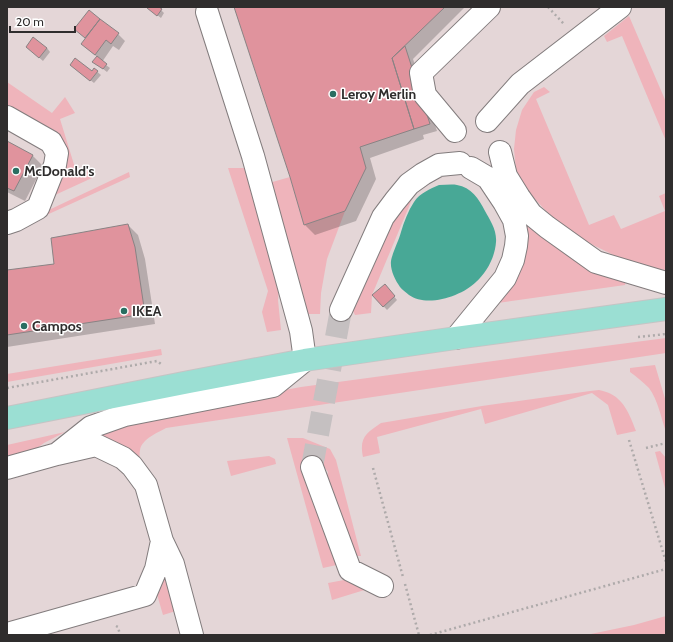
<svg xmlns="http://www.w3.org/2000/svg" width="673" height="642" viewBox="0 0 673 642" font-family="Cabin,sans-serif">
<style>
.built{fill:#e4d6d7}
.green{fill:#efb4bb}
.water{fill:#48a896}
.shadow{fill:#0003}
.building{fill:#e0939d;stroke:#898384}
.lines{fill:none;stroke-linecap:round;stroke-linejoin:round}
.minor-tunnel{stroke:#c5c0c1;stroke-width:22;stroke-dasharray:22 11;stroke-linecap:butt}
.minor-casing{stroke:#827c7d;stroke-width:24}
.major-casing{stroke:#c5c4c4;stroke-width:24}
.path{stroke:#aeaaaa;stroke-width:2.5;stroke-dasharray:2 3;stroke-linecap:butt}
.minor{stroke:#fff;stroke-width:22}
.major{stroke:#9bdfd3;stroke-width:22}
.poi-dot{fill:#296e61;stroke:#fff;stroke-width:1.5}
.labels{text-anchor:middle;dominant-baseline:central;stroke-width:3;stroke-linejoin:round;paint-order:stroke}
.poi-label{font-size:14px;font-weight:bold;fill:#2f2d2d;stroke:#fff;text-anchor:start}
</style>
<rect width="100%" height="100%" fill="#ebe5e6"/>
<path class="built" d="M 7,7 L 666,7 L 666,635 L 7,635 Z"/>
<path class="green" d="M 629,16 L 666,102 L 666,141 L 622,36 L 607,42 L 604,36 Z
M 7,82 L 52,113 L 65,97 L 75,113 L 60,119 L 76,171 L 89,169 L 92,178 L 55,195 L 62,147 L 55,131 L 7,105 Z
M 544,87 L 550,92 L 536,99 L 589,225 L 614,215 L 621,229 L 665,211 L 659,196 L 666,193 L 666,270 L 658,269 L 624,260 L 595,246 L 570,232 L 545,210 L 525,188 L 516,170 L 514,149 L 516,130 L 522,110 L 534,92 Z
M 228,168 L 247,168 L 280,279 L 278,300 L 281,330 L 267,332 L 262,312 L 268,291 Z
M 129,172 L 130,177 L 7,233 L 13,227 Z
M 290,177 L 304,225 L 345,211 L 327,259 L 321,293 L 320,314 L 305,314 L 269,183 Z
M 421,186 L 413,197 L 372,295 L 371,313 L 355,315 L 353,311 L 360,291 L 398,208 Z
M 518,214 L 626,280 L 625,285 L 498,303 Z
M 666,338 L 666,353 L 166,428 C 157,433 142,439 140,450 C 139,455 140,461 140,466 L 95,435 L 138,417 L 301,387 L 574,350 Z
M 161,349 L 162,355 L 7,382 L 7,374 Z
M 655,365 L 666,402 L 666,432 C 661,418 658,400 649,388 C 643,382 637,377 630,372 L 630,368 Z
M 599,390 C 603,391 608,392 611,394 C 625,401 631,418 636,431 L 617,435 L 608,405 L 592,393 L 485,424 L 481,409 L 377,437 L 380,453 L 363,457 C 359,438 366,433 381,423 L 482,406 L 590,391 Z
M 65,432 L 44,443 L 26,456 L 7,461 L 7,445 Z
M 287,438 L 303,438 L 330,449 L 336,460 L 361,556 L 354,556 L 326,478 L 328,472 L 321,463 L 341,564 L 323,568 Z
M 660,451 L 666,458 L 666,492 L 655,452 Z
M 269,456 L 275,459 L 276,464 L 231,476 L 227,461 Z
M 167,566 L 179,610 L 163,615 L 156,591 Z
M 344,580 L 354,580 L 371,588 L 332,600 L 328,583 Z
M 666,616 L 666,635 L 586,635 L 634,625 Z"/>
<path class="water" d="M 439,185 C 445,185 452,184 457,185 C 471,187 479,199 485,211 C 490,220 497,230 496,242 C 495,257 487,272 476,282 C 462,296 427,308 409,295 C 406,292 402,290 400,287 C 395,280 390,270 391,261 C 392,254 399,240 401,232 C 404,222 408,211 414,202 C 420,193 430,189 439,185 Z"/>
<path class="shadow" d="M 149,7 L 158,7 L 164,13 L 161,18 L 152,11 Z
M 235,7 L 465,7 L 413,59 L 437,131 L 423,135 L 424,139 L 370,158 L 376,179 L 356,221 L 315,235 L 305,225 L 291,177 Z
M 89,11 L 118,34 L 125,41 L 119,50 L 113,46 L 102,62 L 110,68 L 107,72 L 94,62 L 97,57 L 82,44 L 87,38 L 79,33 Z
M 27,47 L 47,48 L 50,52 L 43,61 Z
M 75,68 L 92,72 L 94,69 L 101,75 L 94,83 Z
M 7,142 L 33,156 L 43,166 L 25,201 L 7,192 Z
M 128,225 L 138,235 L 145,259 L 155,324 L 7,347 L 7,271 L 55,265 Z
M 388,289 L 397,300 L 387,310 L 374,296 Z"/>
<path class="building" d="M 148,7 L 159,7 L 162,9 L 157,16 L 147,8 Z
M 234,7 L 445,7 L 392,58 L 414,129 L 360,147 L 366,168 L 345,211 L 304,225 L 290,177 Z
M 89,10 L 100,19 L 85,38 L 74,29 Z
M 100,19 L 119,33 L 111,44 L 106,40 L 95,55 L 81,44 Z
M 33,37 L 47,48 L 39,58 L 26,47 Z
M 405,46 L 430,124 L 414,129 L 392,58 Z
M 97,56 L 107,64 L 103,69 L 92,62 Z
M 75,58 L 92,71 L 94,68 L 98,71 L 90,81 L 70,65 Z
M 7,141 L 33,155 L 14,191 L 7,188 Z
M 128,224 L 135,247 L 145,314 L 7,335 L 7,270 L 54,264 L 51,238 Z
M 385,284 L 395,296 L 383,307 L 372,295 Z"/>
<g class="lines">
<path class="minor-tunnel" d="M 312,467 L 341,310"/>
<g class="minor-casing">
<path id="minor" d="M 7,117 L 51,142 L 57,153 L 55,165 L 38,208 L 16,220 L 7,223
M 487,121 L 520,84 L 620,7
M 455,131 L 425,95 L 421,73 L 489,7
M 500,152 L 506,176 L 519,197 L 531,214 L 547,227 L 596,262 L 666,283
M 341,310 L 383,217 L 395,201 L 409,184 L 423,174 L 439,165 L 460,163
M 456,338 L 505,278 L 513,260 L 516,246 L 517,236 L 514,220 L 504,202 L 488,178 L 471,168
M 57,454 L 91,427 L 125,415 L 273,386 L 305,360 L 301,331 L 253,156 L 207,12
M 312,467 L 350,570 L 382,586
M 7,468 L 57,454 L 96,445 L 123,458 L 132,466 L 146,485 L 162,541 L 156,569 L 145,595 L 7,634
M 162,541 L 173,564 L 192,635"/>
</g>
<g class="major-casing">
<path id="major" d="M 7,418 L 189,382 L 305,360 L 456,338 L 666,309"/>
</g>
<path class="path" d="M 548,7 L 564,24
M 638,337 L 666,334
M 7,388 L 157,361 L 161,364
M 629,440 L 666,562
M 646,448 L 666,443
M 373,468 L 403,577
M 405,584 L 419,635
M 116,626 L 118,627 L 120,635
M 430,635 L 666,569"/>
<use href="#minor" class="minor"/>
<use href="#major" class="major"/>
</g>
<g class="poi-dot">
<circle cx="333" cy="94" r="4"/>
<circle cx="16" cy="171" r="4"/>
<circle cx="124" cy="311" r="4"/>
<circle cx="24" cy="326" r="4"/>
</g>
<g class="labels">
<g class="poi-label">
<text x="341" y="94">Leroy Merlin</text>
<text x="24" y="171">McDonald's</text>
<text x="132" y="311">IKEA</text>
<text x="32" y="326">Campos</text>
</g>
</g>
<rect width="673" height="642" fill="none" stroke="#2f2d2d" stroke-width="16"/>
<path d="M10 26v6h65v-6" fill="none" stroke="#2f2d2d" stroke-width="2"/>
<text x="16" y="26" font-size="12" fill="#2f2d2d" stroke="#ffffff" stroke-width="3" paint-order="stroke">20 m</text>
</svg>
